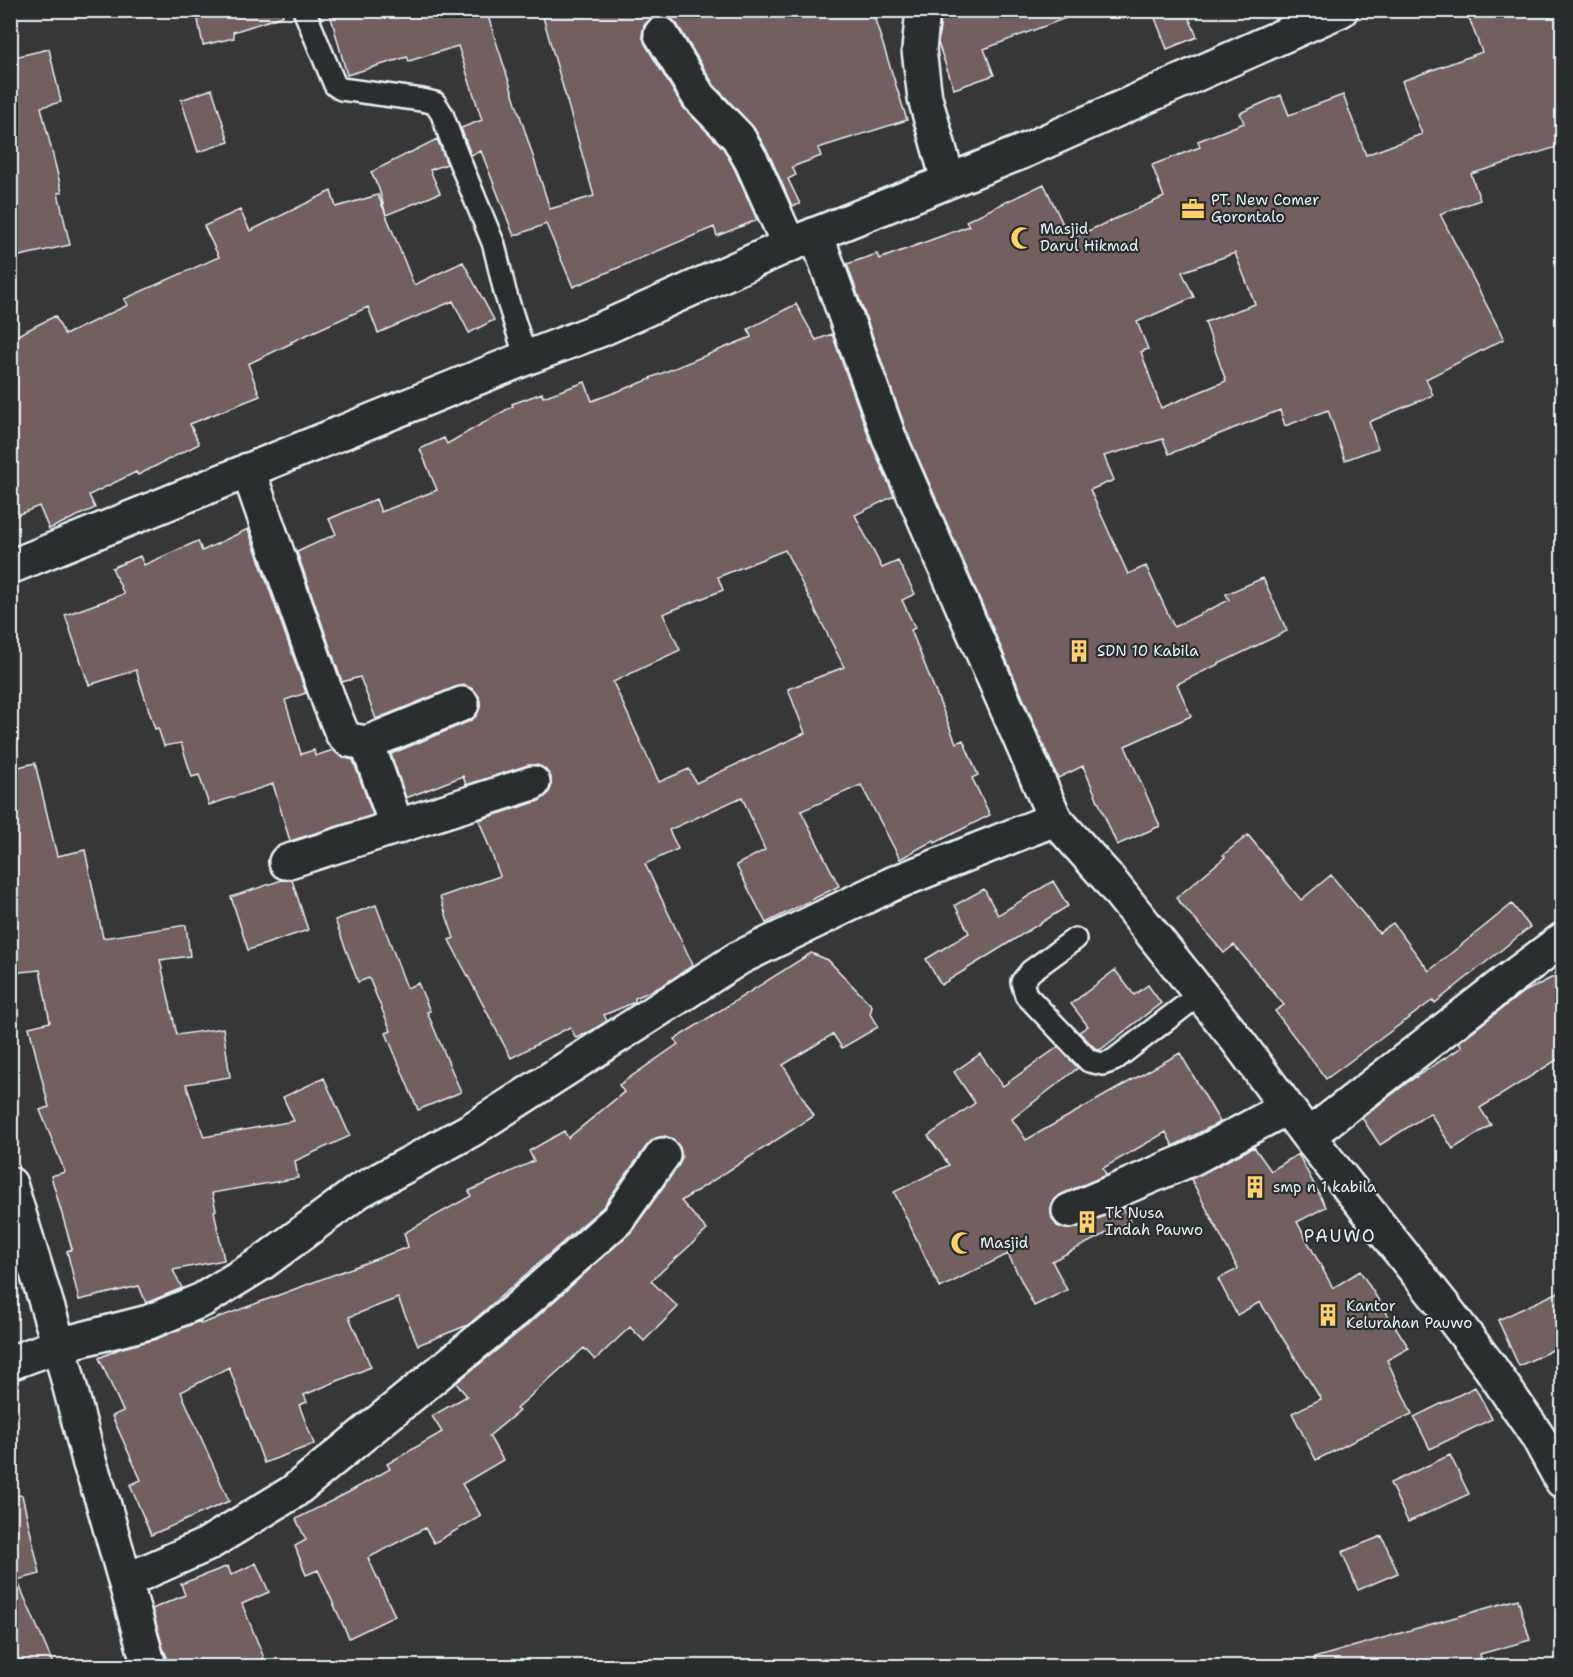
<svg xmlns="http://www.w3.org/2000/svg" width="1573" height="1677" viewBox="0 0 1573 1677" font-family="'Shantell Sans',sans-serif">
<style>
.building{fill:#725f5f;stroke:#e8f1f8;stroke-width:1.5;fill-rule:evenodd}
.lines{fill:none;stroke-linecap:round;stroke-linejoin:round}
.service-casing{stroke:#e8f1f8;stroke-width:26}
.minor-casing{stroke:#e8f1f8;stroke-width:38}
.secondary-casing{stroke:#e8f1f8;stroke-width:38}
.service{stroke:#2a2d2e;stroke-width:21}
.minor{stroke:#2a2d2e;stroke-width:33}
.secondary{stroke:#2a2d2e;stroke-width:33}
.labels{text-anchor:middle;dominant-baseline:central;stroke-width:4.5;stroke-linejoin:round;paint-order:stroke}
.poi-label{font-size:15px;fill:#e8f1f8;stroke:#2a2d2e;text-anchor:start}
.quarter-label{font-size:18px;letter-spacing:1.5px;fill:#e8f1f8;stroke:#2a2d2e}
</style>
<rect width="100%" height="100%" fill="#383738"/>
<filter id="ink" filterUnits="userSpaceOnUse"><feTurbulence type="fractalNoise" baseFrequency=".0167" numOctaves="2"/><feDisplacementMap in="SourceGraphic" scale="12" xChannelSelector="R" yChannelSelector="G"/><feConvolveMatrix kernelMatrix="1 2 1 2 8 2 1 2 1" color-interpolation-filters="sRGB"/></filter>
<g filter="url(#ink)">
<path class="building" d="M 196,10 L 282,10 L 283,16 L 233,32 L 234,38 L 203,45 Z
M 329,10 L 486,10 L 550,209 L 594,196 L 541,10 L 872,10 L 907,120 L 818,148 L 821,156 L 792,167 L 796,175 L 788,179 L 800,204 L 792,206 L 769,154 L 754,128 L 714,85 L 677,24 L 670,17 L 661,15 L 652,18 L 644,25 L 642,35 L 645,44 L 683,107 L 723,148 L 735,170 L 757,220 L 717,236 L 714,227 L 573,287 L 546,224 L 514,236 L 481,151 L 471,155 L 461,128 L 482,120 L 458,46 L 409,61 L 407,57 L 347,75 Z
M 942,10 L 1079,10 L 1079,13 L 984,49 L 994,75 L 954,89 L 938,43 Z
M 1152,10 L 1186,10 L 1197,37 L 1167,49 Z
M 1466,10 L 1563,10 L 1563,145 L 1471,174 L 1480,200 L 1440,214 L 1504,339 L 1426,379 L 1433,395 L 1369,422 L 1378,448 L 1345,460 L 1328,410 L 1285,426 L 1280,410 L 1169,454 L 1163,439 L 1104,456 L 1114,480 L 1090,490 L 1128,574 L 1146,566 L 1174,627 L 1229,600 L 1226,594 L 1263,578 L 1287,631 L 1177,684 L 1191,716 L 1125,746 L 1160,826 L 1117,845 L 1083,766 L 1058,778 L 906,430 L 847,264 L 877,254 L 879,259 L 969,226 L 966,221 L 1044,184 L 1070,239 L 1164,197 L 1152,165 L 1200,147 L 1198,141 L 1244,123 L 1240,113 L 1281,95 L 1289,115 L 1343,95 L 1366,155 L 1422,134 L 1402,81 L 1482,52 ZM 1235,253 L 1255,304 L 1205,322 L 1226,381 L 1161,408 L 1141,352 L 1148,349 L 1137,322 L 1194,297 L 1182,272 Z
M 49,49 L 61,102 L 41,107 L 62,192 L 58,193 L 70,245 L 10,258 L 10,58 Z
M 212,89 L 229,142 L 198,152 L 181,100 Z
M 437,139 L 447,164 L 430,170 L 440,193 L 386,215 L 379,189 L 371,172 Z
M 331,191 L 336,207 L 378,195 L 414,285 L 463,262 L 494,320 L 469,333 L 453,301 L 378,333 L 368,307 L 291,342 L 292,343 L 248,364 L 260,396 L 190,424 L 199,444 L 138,475 L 136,472 L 89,495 L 95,508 L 49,529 L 39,506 L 10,518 L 10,339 L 55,316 L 65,335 L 128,305 L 124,299 L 219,257 L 204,226 L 240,210 L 250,231 Z
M 796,304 L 816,340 L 832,334 L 871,443 L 894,496 L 855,515 L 882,568 L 898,561 L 915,594 L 902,600 L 915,628 L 911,630 L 956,743 L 963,740 L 978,775 L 972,778 L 990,815 L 935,843 L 934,840 L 900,859 L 861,785 L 801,811 L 839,886 L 766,923 L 736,865 L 765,850 L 742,797 L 669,830 L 678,849 L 645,864 L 693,965 L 660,987 L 635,998 L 635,1002 L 604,1015 L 607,1021 L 591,1031 L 576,1038 L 570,1027 L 511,1058 L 449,940 L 454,938 L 440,897 L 500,876 L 479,820 L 539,801 L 547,795 L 551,788 L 551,777 L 545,769 L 536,765 L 528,765 L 466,785 L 463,776 L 406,798 L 391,754 L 470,721 L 476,716 L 480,707 L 479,696 L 473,689 L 464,685 L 455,687 L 376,719 L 360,677 L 342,682 L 297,552 L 336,534 L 329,519 L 376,499 L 381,512 L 437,490 L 420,449 L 444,438 L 447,444 L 513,406 L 512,404 L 542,393 L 543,397 L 585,382 L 592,401 L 651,379 L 650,378 L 751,337 L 748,329 ZM 785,550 L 844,667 L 788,689 L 805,733 L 696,783 L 689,769 L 659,782 L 613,682 L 680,650 L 663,614 L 723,590 L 718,577 Z
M 248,529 L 306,693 L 285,700 L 301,754 L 314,750 L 315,756 L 333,750 L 345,758 L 353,760 L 373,815 L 290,841 L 273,784 L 209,805 L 199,775 L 192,777 L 181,743 L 164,746 L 158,728 L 155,729 L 136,670 L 89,685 L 65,615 L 124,594 L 112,568 L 140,556 L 144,565 L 198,541 L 202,551 Z
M 35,763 L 57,856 L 85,850 L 103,938 L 186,925 L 190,956 L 160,960 L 177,1035 L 223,1028 L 230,1077 L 186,1084 L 204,1137 L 294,1121 L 283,1097 L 324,1078 L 350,1136 L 295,1161 L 298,1178 L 212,1193 L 216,1210 L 214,1211 L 224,1260 L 173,1270 L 182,1288 L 146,1303 L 139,1286 L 79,1300 L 67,1251 L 72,1249 L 51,1176 L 65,1172 L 40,1110 L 49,1107 L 29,1027 L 50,1022 L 40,970 L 10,973 L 10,769 Z
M 1248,835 L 1301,900 L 1331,875 L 1379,933 L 1393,923 L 1429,971 L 1512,904 L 1530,927 L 1435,1003 L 1433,1000 L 1326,1079 L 1275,1011 L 1284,1005 L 1234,945 L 1224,953 L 1176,898 L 1225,857 L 1223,855 Z
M 282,880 L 292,880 L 308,930 L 248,950 L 231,897 Z
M 1053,881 L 1068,906 L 941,985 L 926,959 L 969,933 L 955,905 L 984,889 L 998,915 Z
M 376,905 L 407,988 L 418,983 L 430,1011 L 427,1012 L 461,1092 L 418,1110 L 386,1033 L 391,1031 L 369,978 L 358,982 L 335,920 Z
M 811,953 L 828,960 L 872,1006 L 870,1014 L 878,1027 L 842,1048 L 833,1034 L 783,1065 L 814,1116 L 681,1201 L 707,1230 L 651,1281 L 678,1307 L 644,1341 L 630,1327 L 595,1360 L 584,1348 L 516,1409 L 519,1411 L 489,1436 L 503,1460 L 462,1484 L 481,1516 L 434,1543 L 425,1528 L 368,1558 L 395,1616 L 349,1638 L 318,1570 L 306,1575 L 295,1546 L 306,1540 L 296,1519 L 349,1492 L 390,1469 L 387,1464 L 442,1432 L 432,1416 L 467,1396 L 456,1383 L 529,1324 L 632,1231 L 679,1165 L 682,1157 L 680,1148 L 673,1139 L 665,1136 L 656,1138 L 648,1144 L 603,1207 L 468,1325 L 418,1345 L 398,1298 L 349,1317 L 371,1367 L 304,1395 L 307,1402 L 299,1405 L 314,1444 L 264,1463 L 229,1367 L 181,1392 L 229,1501 L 151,1535 L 130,1485 L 141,1480 L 112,1416 L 123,1411 L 99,1358 L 119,1349 L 156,1339 L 200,1321 L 201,1324 L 408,1247 L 404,1233 L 471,1196 L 469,1191 L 534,1161 L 529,1151 L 564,1131 L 568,1138 L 624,1092 L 619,1085 L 678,1044 L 675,1039 Z
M 1115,970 L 1134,995 L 1148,985 L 1161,1003 L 1100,1050 L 1096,1049 L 1079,1032 L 1088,1026 L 1071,1004 Z
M 1563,972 L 1563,1056 L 1480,1108 L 1491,1125 L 1453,1149 L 1430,1113 L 1380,1145 L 1362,1118 L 1408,1082 L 1462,1047 L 1459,1042 L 1522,993 Z
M 1058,1047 L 1078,1068 L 1012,1119 L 1026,1140 L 1180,1053 L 1220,1122 L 1173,1146 L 1166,1132 L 1103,1168 L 1106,1175 L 1062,1194 L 1054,1199 L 1051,1208 L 1052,1218 L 1057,1226 L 1066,1229 L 1076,1228 L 1123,1208 L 1130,1221 L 1052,1261 L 1067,1290 L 1034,1306 L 1008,1254 L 940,1288 L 894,1192 L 949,1165 L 928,1136 L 975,1103 L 954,1072 L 980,1054 L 1003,1086 Z
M 1254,1147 L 1271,1171 L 1298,1154 L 1326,1207 L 1297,1222 L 1333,1288 L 1360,1271 L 1409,1348 L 1387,1360 L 1412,1414 L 1356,1439 L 1356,1440 L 1316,1460 L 1292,1413 L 1321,1399 L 1260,1302 L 1237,1315 L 1218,1279 L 1238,1269 L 1191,1179 Z
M 1563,1290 L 1563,1345 L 1519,1366 L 1498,1320 Z
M 1475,1387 L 1492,1419 L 1430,1449 L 1414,1417 Z
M 1450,1455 L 1469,1494 L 1408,1522 L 1390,1483 Z
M 22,1495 L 40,1574 L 17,1580 L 54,1666 L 10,1666 L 10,1496 Z
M 1382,1536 L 1398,1573 L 1358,1590 L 1342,1552 Z
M 256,1563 L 269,1592 L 242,1604 L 264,1658 L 244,1666 L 171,1666 L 163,1648 L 152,1609 L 185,1595 L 181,1584 L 228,1566 L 231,1575 Z
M 1518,1599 L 1530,1640 L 1480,1654 L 1481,1658 L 1452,1666 L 1315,1666 L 1314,1658 Z"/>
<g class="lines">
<g class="service-casing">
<path id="service" d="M 304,10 L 335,85 L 341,89 L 422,100 L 435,103 L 442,114 L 455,150 L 494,245 L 505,292 L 526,358
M 1075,939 L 1031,971 L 1022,982 L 1026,995 L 1089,1061 L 1103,1064 L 1114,1060 L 1200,994"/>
</g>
<g class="minor-casing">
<path id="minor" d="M 923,10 L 919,50 L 925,98 L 948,180
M 661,34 L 699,97 L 738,137 L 752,162 L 789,245
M 248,470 L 330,704 L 342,733 L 349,740 L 367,743 L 462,704
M 367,743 L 397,827
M 1055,819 L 1107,877 L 1237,1040 L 1308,1136 L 1442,1304 L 1490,1367 L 1538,1437 L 1562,1481
M 286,862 L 533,783
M 1308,1136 L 1507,981 L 1562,940
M 10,1184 L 59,1345 L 90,1464 L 103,1502 L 149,1666
M 1069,1211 L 1193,1158 L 1286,1108
M 10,1363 L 59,1345 L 149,1322 L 202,1300 L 262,1263 L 359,1191 L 471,1130 L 739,958 L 892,884 L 1055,819 L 889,437 L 816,234
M 125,1581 L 206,1545 L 293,1492 L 517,1309 L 617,1220 L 663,1155"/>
</g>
<g class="secondary-casing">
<path id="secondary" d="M 10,567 L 526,358 L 602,329 L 789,245 L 1024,151 L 1341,10"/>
</g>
<use href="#service" class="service"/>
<use href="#minor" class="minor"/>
<use href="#secondary" class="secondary"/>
</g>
</g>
<defs>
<g id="office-bare" transform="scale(1.8)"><path d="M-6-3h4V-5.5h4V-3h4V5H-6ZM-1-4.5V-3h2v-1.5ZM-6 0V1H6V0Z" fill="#ffd166" stroke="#2a2d2e" stroke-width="2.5" paint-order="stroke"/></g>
<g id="mosque-bare" transform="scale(1.8)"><path d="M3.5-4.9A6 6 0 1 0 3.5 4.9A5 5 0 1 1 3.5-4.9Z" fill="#ffd166" stroke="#2a2d2e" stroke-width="2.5" paint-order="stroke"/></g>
<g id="building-bare" transform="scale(1.8)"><path d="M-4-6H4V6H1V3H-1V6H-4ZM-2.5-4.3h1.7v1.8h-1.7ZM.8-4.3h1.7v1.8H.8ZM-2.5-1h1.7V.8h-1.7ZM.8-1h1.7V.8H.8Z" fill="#ffd166" stroke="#2a2d2e" stroke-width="2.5" paint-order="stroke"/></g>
</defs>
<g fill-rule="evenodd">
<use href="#office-bare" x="1193" y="209"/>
<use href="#mosque-bare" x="1022" y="238"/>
<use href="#building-bare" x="1079" y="651"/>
<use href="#building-bare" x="1255" y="1187"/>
<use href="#building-bare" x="1087" y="1222"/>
<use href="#mosque-bare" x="962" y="1243"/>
<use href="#building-bare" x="1328" y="1315"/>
</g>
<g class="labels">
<g class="poi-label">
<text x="1211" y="200">PT. New Comer<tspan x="1211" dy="17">Gorontalo</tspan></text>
<text x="1040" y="229">Masjid<tspan x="1040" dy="17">Darul Hikmad</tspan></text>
<text x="1097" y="651">SDN 10 Kabila</text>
<text x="1273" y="1187">smp n 1 kabila</text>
<text x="1105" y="1213">Tk Nusa<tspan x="1105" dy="17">Indah Pauwo</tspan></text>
<text x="980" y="1243">Masjid</text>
<text x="1346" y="1306">Kantor<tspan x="1346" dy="17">Kelurahan Pauwo</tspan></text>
</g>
<g class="quarter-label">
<text x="1340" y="1236">PAUWO</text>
</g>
</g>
<rect width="1573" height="1677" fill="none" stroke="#2a2d2e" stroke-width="36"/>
<rect x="18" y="18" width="1537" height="1641" fill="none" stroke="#e8f1f8" stroke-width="2" filter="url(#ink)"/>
</svg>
